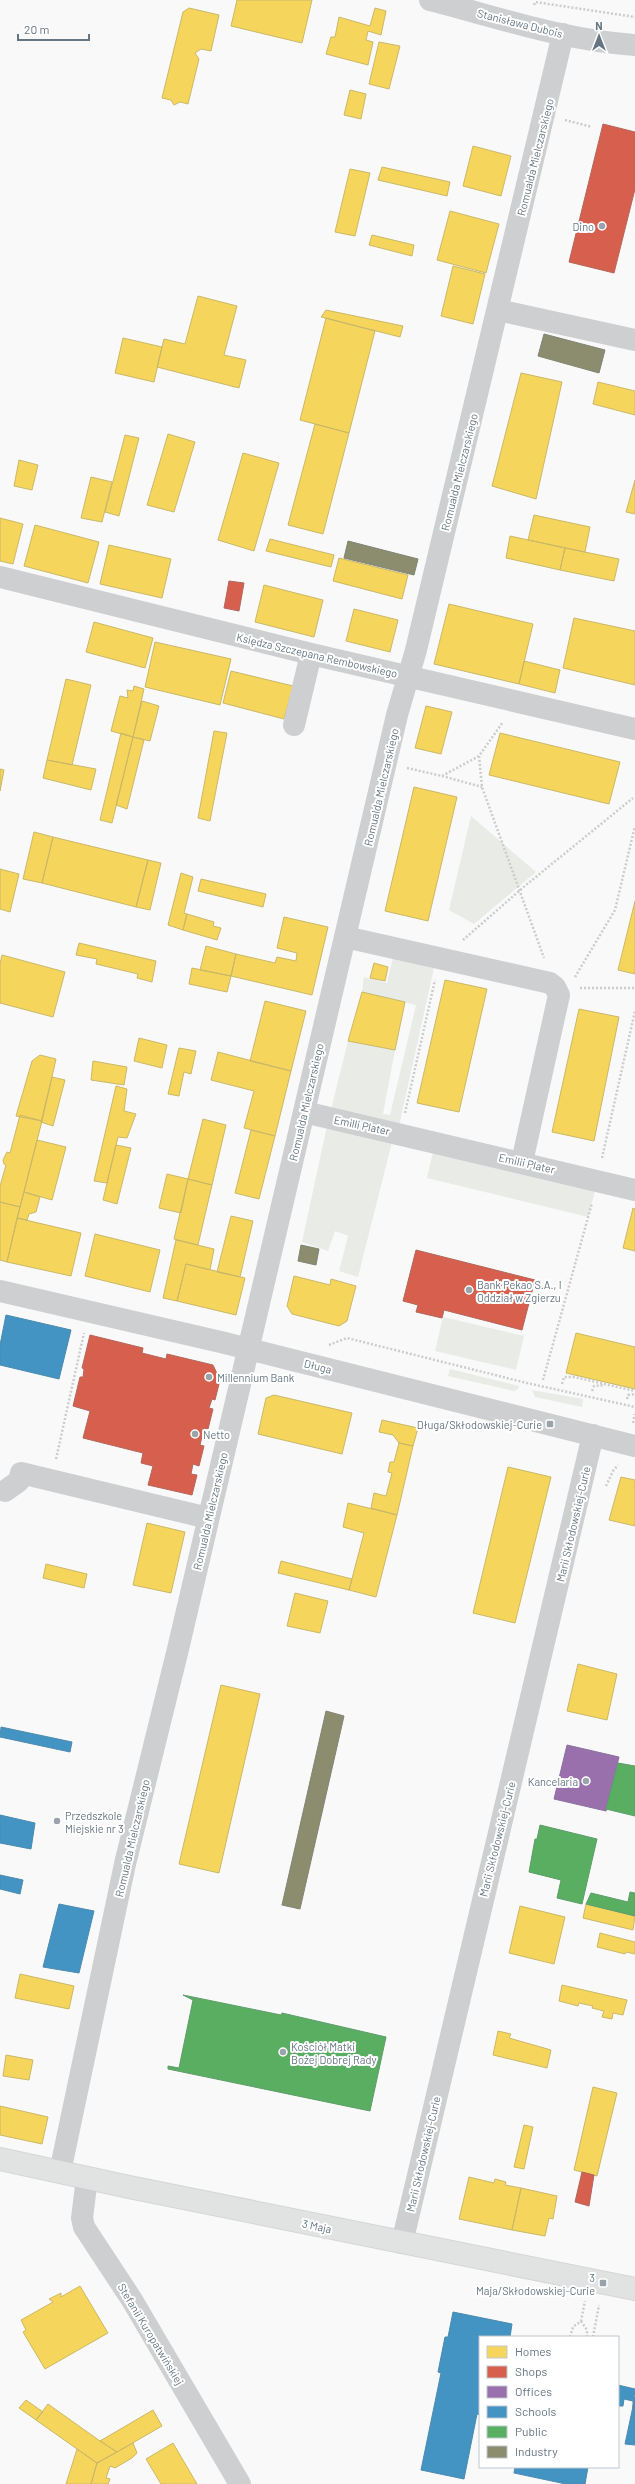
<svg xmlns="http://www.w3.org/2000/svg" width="635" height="2484" viewBox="0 0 635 2484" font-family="Barlow,sans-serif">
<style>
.green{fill:#e8ebe6}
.homes{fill:#f6d55c;stroke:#cab868}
.shops{fill:#d6604d;stroke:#b4665d}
.offices{fill:#9970ab;stroke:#89729f}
.schools{fill:#4393c3;stroke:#4d8ab0}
.public{fill:#5aae61;stroke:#5d9d6b}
.industry{fill:#8c8c6e;stroke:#808574}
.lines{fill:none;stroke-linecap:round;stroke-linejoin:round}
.major-casing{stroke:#d5d6d7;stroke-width:24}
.path{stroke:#cbcccd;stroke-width:2.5;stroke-dasharray:2 2;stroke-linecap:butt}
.minor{stroke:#cecfd0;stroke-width:22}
.major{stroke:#e1e2e2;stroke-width:22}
.poi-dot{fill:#99a3ac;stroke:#fff;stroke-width:1.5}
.labels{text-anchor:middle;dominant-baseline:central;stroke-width:4;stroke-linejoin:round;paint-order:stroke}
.street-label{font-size:11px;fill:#657583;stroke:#fff}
.poi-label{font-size:11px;fill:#657583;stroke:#fff;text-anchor:start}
</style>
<rect width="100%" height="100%" fill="#f9f9f9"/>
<path class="green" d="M 471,816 L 536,872 L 474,924 L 449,910 Z
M 393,958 L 434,968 L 399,1126 L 331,1110 L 348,1041 L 395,1050 L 383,1114 L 390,1115 L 416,1005 L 362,992 L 364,977 L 387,983 Z
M 327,1126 L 392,1142 L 358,1277 L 339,1271 L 348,1236 L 335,1231 L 328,1251 L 302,1242 Z
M 433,1152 L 595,1191 L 588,1217 L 427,1178 Z
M 443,1317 L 524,1336 L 516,1370 L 435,1351 Z
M 450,1369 L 519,1386 L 518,1389 L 514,1391 L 448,1376 Z
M 532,1390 L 583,1399 L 582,1407 L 535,1397 Z"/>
<path class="homes" d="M 237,0 L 312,0 L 302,43 L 231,26 Z
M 189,8 L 219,15 L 211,51 L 201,49 L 195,53 L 199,59 L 188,104 L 180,102 L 174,105 L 171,100 L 162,98 L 183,12 Z
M 375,8 L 386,11 L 381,35 L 368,31 L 366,40 L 373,42 L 368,65 L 326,54 L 331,37 L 335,37 L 339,17 L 370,26 Z
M 379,42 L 400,46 L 389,89 L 369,84 Z
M 350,90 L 366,94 L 361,119 L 344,115 Z
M 473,146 L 511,156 L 501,196 L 463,186 Z
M 382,167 L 450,182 L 447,196 L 378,180 Z
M 350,169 L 370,173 L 355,236 L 335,232 Z
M 450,211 L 499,224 L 486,273 L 437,260 Z
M 372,235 L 414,245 L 412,256 L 369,245 Z
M 453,266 L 485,274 L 473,324 L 441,316 Z
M 198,296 L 237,306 L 224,355 L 246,360 L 239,388 L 157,367 L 164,339 L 185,344 Z
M 326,310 L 403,326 L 400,337 L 321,317 Z
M 326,318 L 375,331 L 349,433 L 300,420 Z
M 123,338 L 162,347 L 154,382 L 115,373 Z
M 521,373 L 562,382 L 536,499 L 492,486 Z
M 598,382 L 635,391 L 635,415 L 593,404 Z
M 315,424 L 349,433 L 323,534 L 288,525 Z
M 168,434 L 195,442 L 174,512 L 147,505 Z
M 125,435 L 139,438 L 119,516 L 105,512 Z
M 243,453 L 279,463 L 254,551 L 218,540 Z
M 19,460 L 38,465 L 32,490 L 14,486 Z
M 91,477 L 112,482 L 102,522 L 81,518 Z
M 635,480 L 635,514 L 626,512 Z
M 534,515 L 590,527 L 585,552 L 528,540 Z
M 0,518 L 23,524 L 13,564 L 0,561 Z
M 35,525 L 99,542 L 88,583 L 24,566 Z
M 510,536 L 565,548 L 560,570 L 506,558 Z
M 270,539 L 334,555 L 331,567 L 266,551 Z
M 109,545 L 171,559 L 162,598 L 100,584 Z
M 565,548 L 619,559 L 614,581 L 560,570 Z
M 339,558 L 408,575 L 402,599 L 333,581 Z
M 264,585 L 323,600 L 314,637 L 255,622 Z
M 449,604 L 533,624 L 519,684 L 434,664 Z
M 354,609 L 398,620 L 390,652 L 346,641 Z
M 574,618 L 635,631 L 635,685 L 563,668 Z
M 94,622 L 153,638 L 145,668 L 86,652 Z
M 155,642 L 231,659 L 220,705 L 145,687 Z
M 524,661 L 560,670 L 555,693 L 519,684 Z
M 231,671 L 293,686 L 284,719 L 223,703 Z
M 66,679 L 91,685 L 72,765 L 47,760 Z
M 134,686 L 144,689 L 133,737 L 111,731 L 120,696 L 128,698 L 127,690 L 133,691 Z
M 142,701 L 159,706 L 150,741 L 133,737 Z
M 426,706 L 452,712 L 441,754 L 415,748 Z
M 214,731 L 227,733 L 210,821 L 198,818 Z
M 121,733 L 133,737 L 112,823 L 100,820 Z
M 500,733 L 620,762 L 609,804 L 489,775 Z
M 133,737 L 144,740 L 127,809 L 116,805 Z
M 47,760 L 96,769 L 91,790 L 43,778 Z
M 0,769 L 4,770 L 0,791 Z
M 414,787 L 457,797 L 428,921 L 385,911 Z
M 34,832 L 53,837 L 42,883 L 23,879 Z
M 53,837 L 148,860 L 136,907 L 42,883 Z
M 148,860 L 161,863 L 150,910 L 136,907 Z
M 0,869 L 19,874 L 10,912 L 0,909 Z
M 181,873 L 193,877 L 184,913 L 187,914 L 183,930 L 168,925 Z
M 201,879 L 266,894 L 263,907 L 198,891 Z
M 635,901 L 635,974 L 618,970 Z
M 187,914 L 214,922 L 213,926 L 221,928 L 217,940 L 183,930 Z
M 284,917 L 328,927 L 312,995 L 231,976 L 236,954 L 275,963 L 277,957 L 296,961 L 297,953 L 277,948 Z
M 79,943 L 156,961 L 152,982 L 137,978 L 138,974 L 96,964 L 97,959 L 76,955 Z
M 206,946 L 236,954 L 231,976 L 200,970 Z
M 2,955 L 65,972 L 53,1017 L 0,1003 L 0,964 Z
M 374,963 L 388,967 L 385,981 L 370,978 Z
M 192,968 L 231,976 L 227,992 L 189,984 Z
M 445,980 L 487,989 L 459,1112 L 417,1103 Z
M 362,992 L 405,1002 L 395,1050 L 348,1041 Z
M 265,1001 L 306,1011 L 291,1071 L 250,1061 Z
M 579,1009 L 619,1017 L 594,1141 L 552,1132 Z
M 139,1038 L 167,1045 L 162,1068 L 134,1061 Z
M 179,1048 L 196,1051 L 191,1074 L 184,1072 L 179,1096 L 168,1094 Z
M 218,1052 L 291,1071 L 275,1136 L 244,1128 L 254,1091 L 211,1080 Z
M 40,1055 L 56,1059 L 42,1121 L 16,1116 L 32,1061 Z
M 93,1061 L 127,1067 L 124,1085 L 91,1080 Z
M 52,1077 L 65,1080 L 53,1126 L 41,1122 Z
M 116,1086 L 127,1089 L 124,1111 L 136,1114 L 127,1138 L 118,1137 L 107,1183 L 94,1181 Z
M 20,1115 L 42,1121 L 20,1207 L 0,1202 L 0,1186 L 6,1165 L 4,1164 L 3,1160 L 7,1152 L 10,1153 Z
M 203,1119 L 226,1125 L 212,1185 L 188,1179 Z
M 251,1130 L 275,1136 L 259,1199 L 235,1193 Z
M 37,1140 L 66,1147 L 52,1200 L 24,1192 Z
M 116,1145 L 131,1148 L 117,1204 L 103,1200 Z
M 167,1174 L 188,1179 L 181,1213 L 159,1208 Z
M 188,1179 L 212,1185 L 198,1245 L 174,1239 Z
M 24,1192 L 40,1197 L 36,1212 L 29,1214 L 27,1220 L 17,1218 Z
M 0,1202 L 20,1207 L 7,1262 L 0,1260 Z
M 633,1208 L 635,1209 L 635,1251 L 623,1248 Z
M 231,1216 L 253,1221 L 240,1277 L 217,1272 Z
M 17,1218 L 81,1233 L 71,1276 L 7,1262 Z
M 95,1234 L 160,1250 L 150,1292 L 85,1276 Z
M 176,1240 L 214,1249 L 210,1270 L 186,1264 L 177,1301 L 163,1298 Z
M 186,1264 L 245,1278 L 236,1315 L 177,1301 Z
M 294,1276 L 330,1285 L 331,1279 L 356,1286 L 347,1321 L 339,1326 L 292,1314 L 287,1306 Z
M 576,1333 L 635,1347 L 635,1389 L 566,1373 Z
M 274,1395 L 352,1413 L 342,1454 L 258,1434 L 266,1398 Z
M 382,1420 L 418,1428 L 413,1446 L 399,1443 L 393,1435 L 379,1432 Z
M 399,1443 L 413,1446 L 397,1515 L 371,1508 L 374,1493 L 386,1496 L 392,1473 L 388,1472 L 390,1462 L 394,1462 Z
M 508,1467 L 551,1477 L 515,1623 L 473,1613 Z
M 621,1477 L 635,1480 L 635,1526 L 609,1520 Z
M 348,1503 L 397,1515 L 376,1597 L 349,1590 L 364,1533 L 343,1527 Z
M 147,1523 L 185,1532 L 171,1593 L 133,1585 Z
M 281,1561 L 352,1579 L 349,1590 L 278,1573 Z
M 46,1564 L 87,1574 L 84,1588 L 43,1578 Z
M 295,1593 L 328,1601 L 320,1633 L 287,1626 Z
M 578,1664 L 617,1674 L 607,1720 L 567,1711 Z
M 221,1685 L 260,1694 L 219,1873 L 179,1864 Z
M 586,1904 L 635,1916 L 633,1930 L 583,1918 Z
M 520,1906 L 565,1917 L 554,1964 L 509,1953 Z
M 600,1933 L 635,1942 L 635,1954 L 626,1952 L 625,1954 L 597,1947 Z
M 20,1974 L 74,1986 L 69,2009 L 15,1998 Z
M 562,1985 L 627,2000 L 623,2015 L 613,2013 L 612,2019 L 602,2017 L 604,2011 L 592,2008 L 593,2006 L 579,2003 L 578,2006 L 559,2001 Z
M 498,2031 L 511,2034 L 509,2038 L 551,2050 L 547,2068 L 493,2055 Z
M 6,2055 L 33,2060 L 29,2080 L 3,2076 Z
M 593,2087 L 617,2093 L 597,2176 L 574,2170 Z
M 0,2106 L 48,2117 L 42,2144 L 0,2135 Z
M 524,2125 L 533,2127 L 524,2169 L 514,2167 Z
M 469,2177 L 494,2183 L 495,2179 L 506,2182 L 505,2185 L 521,2188 L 512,2230 L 459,2219 Z
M 521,2188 L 557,2196 L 553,2219 L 549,2218 L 545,2236 L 512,2230 Z
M 80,2286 L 108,2333 L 45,2369 L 23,2332 L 26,2330 L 21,2320 L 53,2302 L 49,2299 L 61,2293 L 61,2297 Z
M 26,2400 L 43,2412 L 36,2420 L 19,2408 Z
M 48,2404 L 100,2441 L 117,2452 L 97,2463 L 77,2449 L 36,2420 Z
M 153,2410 L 162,2426 L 117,2452 L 100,2441 Z
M 133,2443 L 137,2453 L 132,2458 L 115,2468 L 110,2466 L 106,2478 L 110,2479 L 108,2484 L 91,2484 L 97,2463 Z
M 173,2443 L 197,2484 L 161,2484 L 146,2459 Z
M 77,2449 L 97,2463 L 91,2484 L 66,2484 Z"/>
<path class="shops" d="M 603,124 L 635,132 L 635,189 L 614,273 L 569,262 Z
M 229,581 L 244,583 L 239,611 L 224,608 Z
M 416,1250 L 535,1280 L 522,1330 L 444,1310 L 442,1318 L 416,1312 L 418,1305 L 403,1301 Z
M 90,1335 L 143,1348 L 142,1353 L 166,1359 L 167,1354 L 213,1365 L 220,1380 L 215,1400 L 212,1399 L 209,1408 L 213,1409 L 208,1429 L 204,1428 L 200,1445 L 204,1446 L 199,1466 L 193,1464 L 191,1474 L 197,1475 L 192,1495 L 148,1485 L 153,1466 L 141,1463 L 143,1453 L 83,1438 L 90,1411 L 73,1406 L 80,1377 L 83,1377 L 84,1369 L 82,1368 Z
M 582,2172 L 594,2175 L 589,2206 L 575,2202 Z"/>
<path class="offices" d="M 567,1745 L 619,1757 L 606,1811 L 554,1799 Z"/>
<path class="schools" d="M 6,1315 L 71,1330 L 59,1379 L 0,1365 L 0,1345 Z
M 1,1727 L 72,1742 L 70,1752 L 0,1737 Z
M 0,1815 L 35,1823 L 31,1849 L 0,1843 Z
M 0,1875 L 23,1880 L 20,1894 L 0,1889 Z
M 59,1904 L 94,1911 L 79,1973 L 43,1967 Z
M 453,2312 L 512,2324 L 510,2337 L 480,2337 L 480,2415 L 477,2414 L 464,2479 L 421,2470 L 441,2373 L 438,2372 L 445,2337 L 448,2337 Z
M 618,2385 L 635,2389 L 633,2408 L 633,2401 L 624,2399 L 623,2406 L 618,2406 Z
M 635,2397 L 635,2445 L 625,2444 Z
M 515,2467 L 588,2467 L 585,2484 L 566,2484 L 514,2473 Z"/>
<path class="public" d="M 618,1763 L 635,1766 L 635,1816 L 606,1809 Z
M 540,1825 L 597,1839 L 582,1904 L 557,1898 L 561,1880 L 529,1872 L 535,1839 L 537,1839 Z
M 630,1892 L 635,1893 L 635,1916 L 586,1904 L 591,1893 L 628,1902 Z
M 183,1995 L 281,2015 L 282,2013 L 386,2037 L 370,2111 L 168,2069 L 168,2066 L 179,2068 L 193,2000 Z"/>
<path class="industry" d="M 544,334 L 605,350 L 599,373 L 538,356 Z
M 348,541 L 418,559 L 414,575 L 344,558 Z
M 301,1245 L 319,1249 L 316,1265 L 298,1261 Z
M 326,1711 L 344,1716 L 300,1909 L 282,1905 Z"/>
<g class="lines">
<g class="major-casing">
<path id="major" d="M 0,2159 L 129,2187 L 635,2289"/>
</g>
<path class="path" d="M 534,5 L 535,2 L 635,17
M 565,120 L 592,127
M 479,756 L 482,787 L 544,958
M 407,768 L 442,776 L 479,756 L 503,722
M 442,776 L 482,787
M 463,940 L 526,885 L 633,798
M 575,977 L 615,910 L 635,826
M 580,988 L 635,988
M 405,1113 L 435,980
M 602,1158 L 635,1011
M 329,1345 L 347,1338 L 527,1383 L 635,1407
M 543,1380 L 592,1203
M 562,1384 L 564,1377 L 574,1377 L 635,1391
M 592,1391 L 594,1386 L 605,1385
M 627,1399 L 628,1395 L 635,1394
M 633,1423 L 635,1414
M 56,1459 L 84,1333
M 606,1486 L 613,1471 L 618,1465
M 581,2321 L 587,2330 L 587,2337
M 570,2337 L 573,2327 L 581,2321 L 585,2301
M 593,2337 L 599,2305"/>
<path class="minor" d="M 430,0 C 497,17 566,41 635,45
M 498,310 L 635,340
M 0,577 L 311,654 L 635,729
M 294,725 L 311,654
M 345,937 L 550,983 L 555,987 L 559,995 L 522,1162
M 304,1112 L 635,1190
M 0,1291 L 225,1343 L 635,1446
M 5,1491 L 19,1481 L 21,1473 L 208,1518
M 60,2172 L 125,1864 L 178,1649 L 397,715 L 416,650 L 563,34
M 87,2178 L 82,2218 L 84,2227 L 132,2300 L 240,2484
M 402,2243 L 593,1435"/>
<use href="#major" class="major"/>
</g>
<g class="poi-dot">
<circle cx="602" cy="226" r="4"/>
<circle cx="469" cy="1290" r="4"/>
<circle cx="209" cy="1377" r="4"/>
<rect x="546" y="1420" width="8" height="8" rx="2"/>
<circle cx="195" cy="1434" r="4"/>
<circle cx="586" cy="1781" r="4"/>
<circle cx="57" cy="1821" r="4"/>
<circle cx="283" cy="2052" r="4"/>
<rect x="599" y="2279" width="8" height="8" rx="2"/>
</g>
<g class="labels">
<g class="street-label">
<text transform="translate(520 23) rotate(14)">Stanisława Dubois</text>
<text transform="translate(535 157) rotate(-76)">Romualda Mielczarskiego</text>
<text transform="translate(459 472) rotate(-76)">Romualda Mielczarskiego</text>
<text transform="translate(317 655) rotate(13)">Księdza Szczepana Rembowskiego</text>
<text transform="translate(381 787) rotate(-77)">Romualda Mielczarskiego</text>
<text transform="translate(306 1102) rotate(-77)">Romualda Mielczarskiego</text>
<text transform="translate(362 1125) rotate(12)">Emilli Plater</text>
<text transform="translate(527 1163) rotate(13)">Emilii Plater</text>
<text transform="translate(318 1366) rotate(14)">Długa</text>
<text transform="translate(210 1511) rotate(-77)">Romualda Mielczarskiego</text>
<text transform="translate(573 1524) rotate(-77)">Marii Skłodowskiej-Curie</text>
<text transform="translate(132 1838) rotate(-77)">Romualda Mielczarskiego</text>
<text transform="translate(497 1839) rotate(-76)">Marii Skłodowskiej-Curie</text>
<text transform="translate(423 2154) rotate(-77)">Marii Skłodowskiej-Curie</text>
<text transform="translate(317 2226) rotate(12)">3 Maja</text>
<text transform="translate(151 2334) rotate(59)">Stefanii Kuropatwińskiej</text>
</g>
<g class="poi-label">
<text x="594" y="226" text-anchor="end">Dino</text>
<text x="477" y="1284">Bank Pekao S.A., I<tspan x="477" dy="13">Oddział w Zgierzu</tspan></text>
<text x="217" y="1377">Millennium Bank</text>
<text x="542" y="1424" text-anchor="end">Długa/Skłodowskiej-Curie</text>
<text x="203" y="1434">Netto</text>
<text x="578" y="1781" text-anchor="end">Kancelaria</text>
<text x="65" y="1815">Przedszkole<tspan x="65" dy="13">Miejskie nr 3</tspan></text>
<text x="291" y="2046">Kościół Matki<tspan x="291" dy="13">Bożej Dobrej Rady</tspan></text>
<text x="595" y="2277" text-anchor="end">3<tspan x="595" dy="13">Maja/Skłodowskiej-Curie</tspan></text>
</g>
</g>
<rect x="479" y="2336" width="140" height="132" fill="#ffffff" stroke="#c1c8cd"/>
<rect x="487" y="2346" width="20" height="12" fill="#f6d55c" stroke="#c1c8cd"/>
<text x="515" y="2356" font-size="12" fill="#657583">Homes</text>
<rect x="487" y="2366" width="20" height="12" fill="#d6604d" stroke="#c1c8cd"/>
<text x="515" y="2376" font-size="12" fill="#657583">Shops</text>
<rect x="487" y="2386" width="20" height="12" fill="#9970ab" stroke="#c1c8cd"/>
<text x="515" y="2396" font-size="12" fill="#657583">Offices</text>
<rect x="487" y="2406" width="20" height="12" fill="#4393c3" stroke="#c1c8cd"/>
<text x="515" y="2416" font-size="12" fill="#657583">Schools</text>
<rect x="487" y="2426" width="20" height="12" fill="#5aae61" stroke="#c1c8cd"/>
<text x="515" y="2436" font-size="12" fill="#657583">Public</text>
<rect x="487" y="2446" width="20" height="12" fill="#8c8c6e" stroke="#c1c8cd"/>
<text x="515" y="2456" font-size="12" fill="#657583">Industry</text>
<g transform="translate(599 36)" stroke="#ffffff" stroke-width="3" paint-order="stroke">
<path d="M0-3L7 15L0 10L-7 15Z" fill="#657583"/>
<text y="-6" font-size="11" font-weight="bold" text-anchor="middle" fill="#657583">N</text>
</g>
<path d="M18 34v6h71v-6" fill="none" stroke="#657583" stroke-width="2"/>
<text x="24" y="34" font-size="12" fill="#657583" stroke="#ffffff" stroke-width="3" paint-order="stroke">20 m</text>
</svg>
